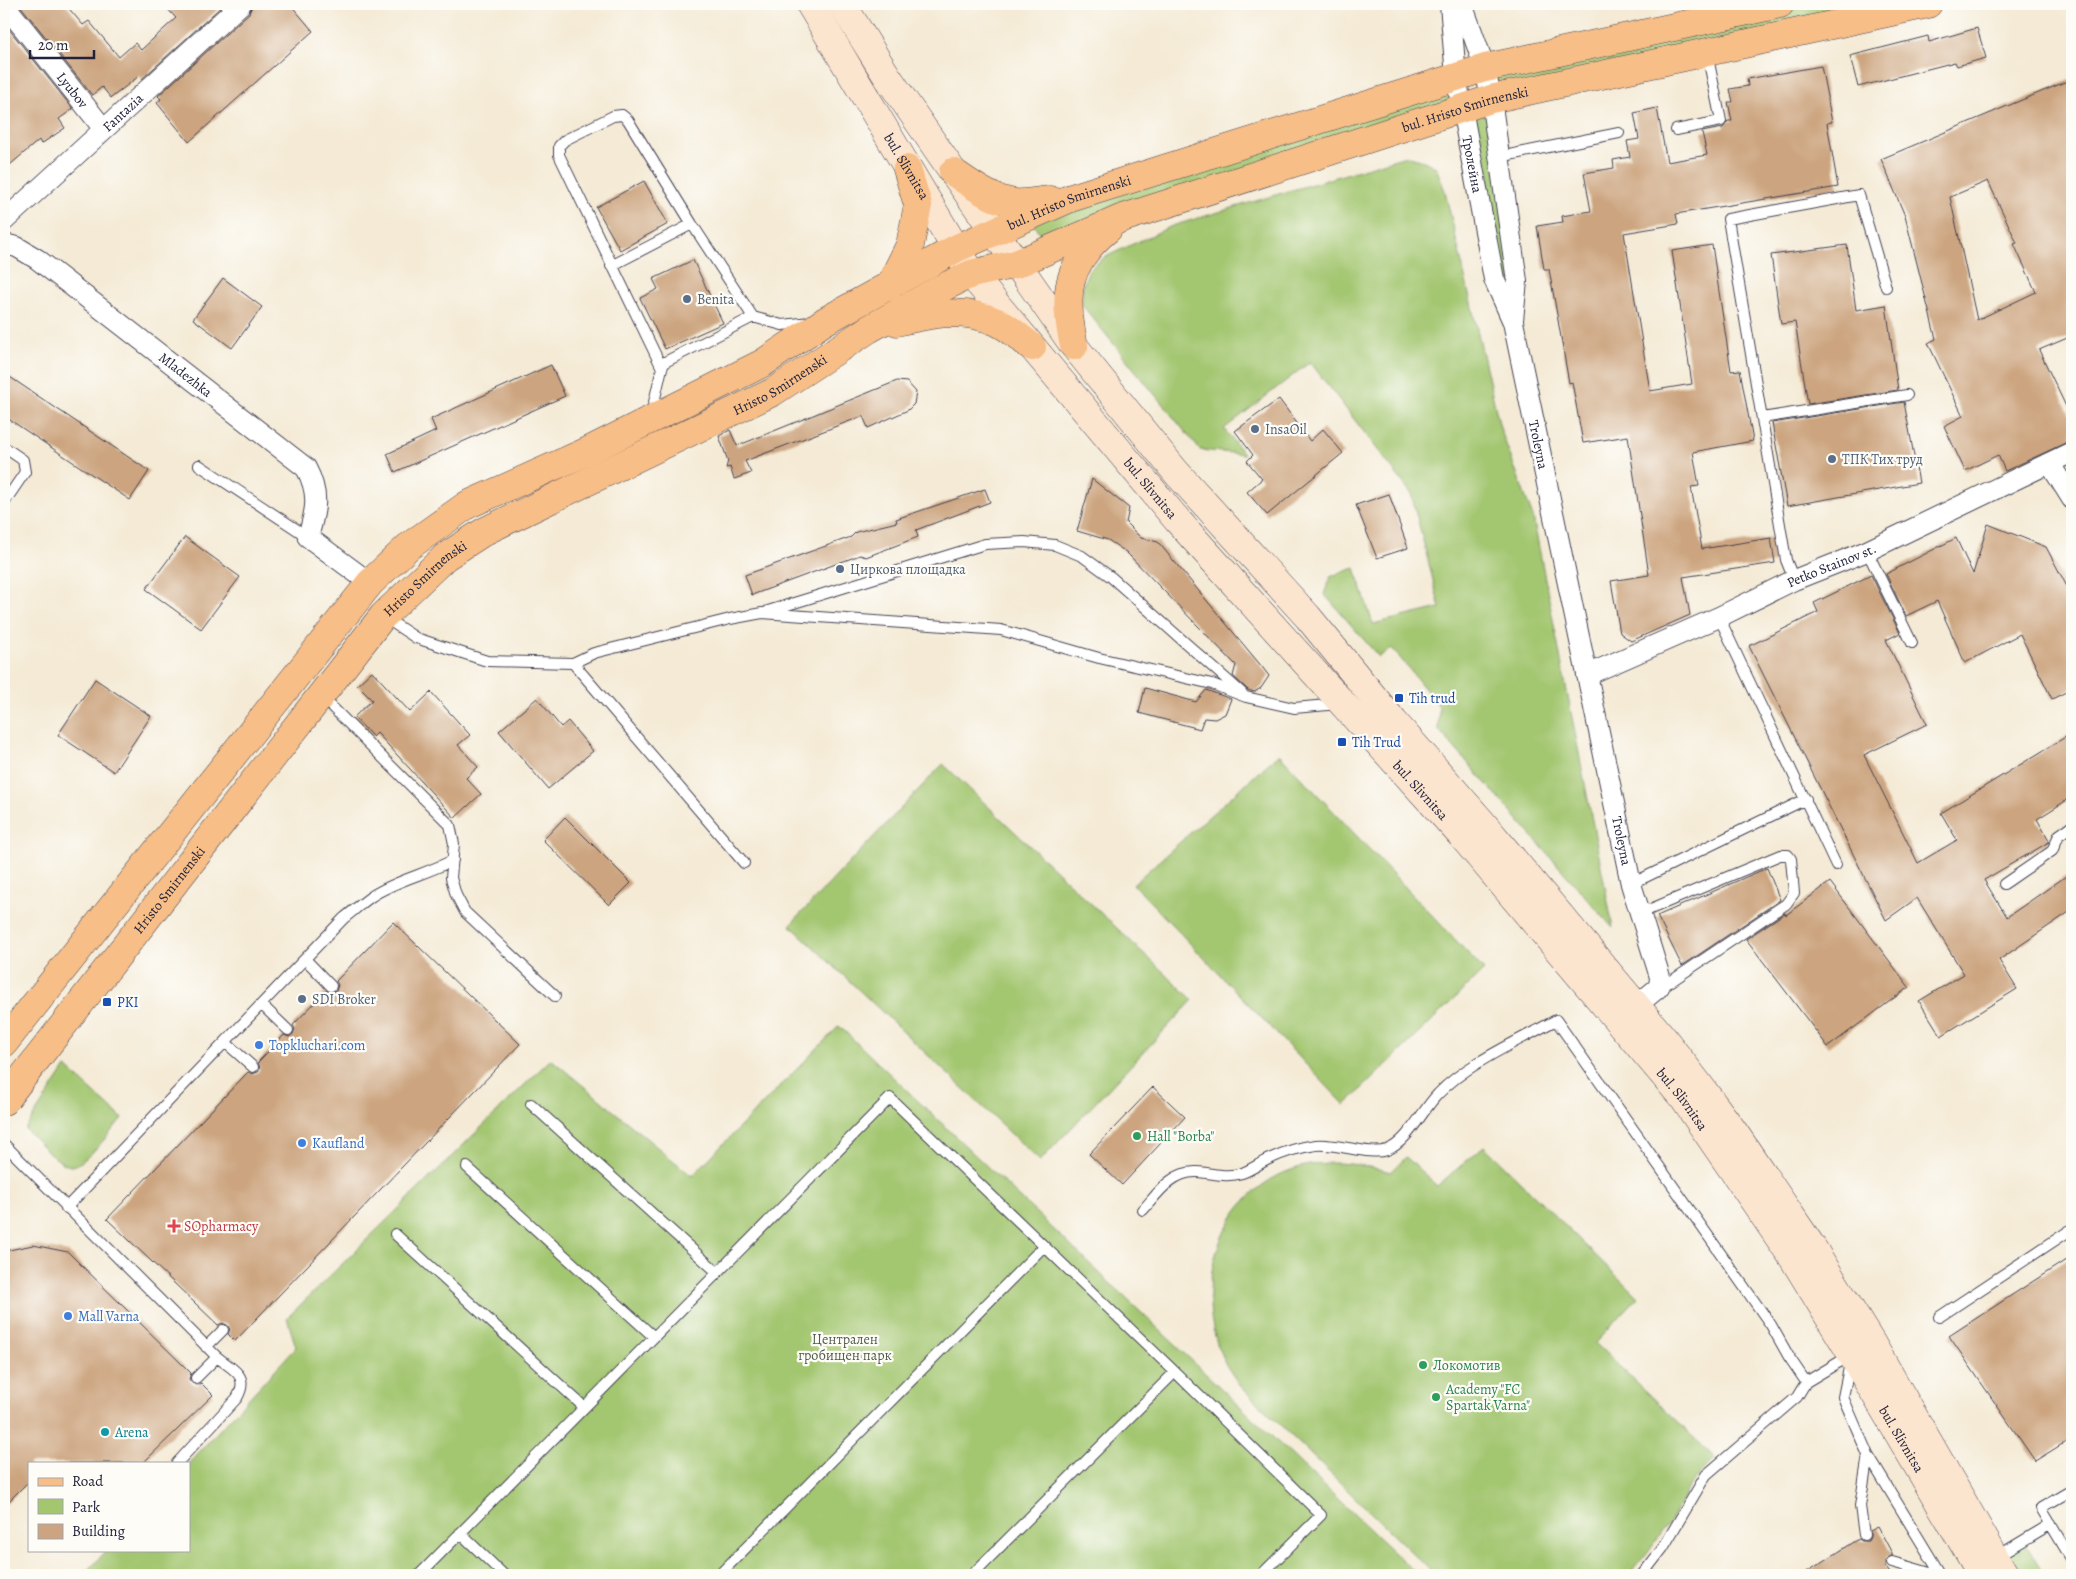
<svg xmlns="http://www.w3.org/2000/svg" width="2076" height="1579" viewBox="0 0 2076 1579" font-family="Alegreya,serif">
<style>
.green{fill:#a3c66f;stroke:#627455}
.building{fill:#cca47f;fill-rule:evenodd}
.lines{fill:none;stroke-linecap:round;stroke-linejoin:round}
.service-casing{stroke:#424052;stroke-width:12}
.minor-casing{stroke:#424052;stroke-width:22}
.secondary-casing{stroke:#424052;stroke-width:29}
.primary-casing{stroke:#424052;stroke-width:29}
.service{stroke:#fff;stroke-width:10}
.minor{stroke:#fff;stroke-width:20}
.secondary{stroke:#fce5cf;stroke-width:28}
.primary{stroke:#f7be87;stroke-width:28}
.service-dot{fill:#5c6f8a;stroke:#fdfcf7;stroke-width:2}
.transit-dot{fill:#1a4fb4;stroke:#fdfcf7;stroke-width:2}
.shop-dot{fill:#3f7fe0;stroke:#fdfcf7;stroke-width:2}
.leisure-dot{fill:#2e9e5b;stroke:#fdfcf7;stroke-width:2}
.health-dot{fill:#e0444e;stroke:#fdfcf7;stroke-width:2}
.culture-dot{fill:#0f9aa8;stroke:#fdfcf7;stroke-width:2}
.labels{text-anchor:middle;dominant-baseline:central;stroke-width:4.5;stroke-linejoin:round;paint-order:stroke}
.street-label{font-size:14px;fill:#22223b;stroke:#fdfcf7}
.service-label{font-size:14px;fill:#4e5e75;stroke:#fdfcf7;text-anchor:start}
.transit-label{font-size:14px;fill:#164399;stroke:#fdfcf7;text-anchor:start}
.shop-label{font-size:14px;fill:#366cbe;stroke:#fdfcf7;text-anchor:start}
.leisure-label{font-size:14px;fill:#27864d;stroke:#fdfcf7;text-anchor:start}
.health-label{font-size:14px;fill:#be3a42;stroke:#fdfcf7;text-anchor:start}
.park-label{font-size:14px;fill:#4f5b4d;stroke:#fdfcf7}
.culture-label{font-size:14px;fill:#0d838f;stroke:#fdfcf7;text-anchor:start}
</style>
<rect width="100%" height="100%" fill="#fdfcf7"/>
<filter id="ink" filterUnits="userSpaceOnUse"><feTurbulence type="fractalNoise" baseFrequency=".02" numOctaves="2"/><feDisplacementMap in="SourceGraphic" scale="10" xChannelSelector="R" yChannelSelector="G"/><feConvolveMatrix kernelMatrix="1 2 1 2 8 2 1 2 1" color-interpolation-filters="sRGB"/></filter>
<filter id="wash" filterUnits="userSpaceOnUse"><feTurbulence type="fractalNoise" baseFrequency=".0096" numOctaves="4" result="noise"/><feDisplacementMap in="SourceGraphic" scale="20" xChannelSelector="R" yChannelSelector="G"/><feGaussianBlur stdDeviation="1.12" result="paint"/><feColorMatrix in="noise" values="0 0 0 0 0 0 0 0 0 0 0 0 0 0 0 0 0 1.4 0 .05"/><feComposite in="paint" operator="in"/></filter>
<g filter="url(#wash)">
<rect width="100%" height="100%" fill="#f4ead5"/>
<path class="green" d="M 1780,4 L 1928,4 L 1491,99 L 1517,281 L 1510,314 L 1463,109 L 1049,249 L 1029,216 L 1456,77 L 1463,109 L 1491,99 L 1485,68 Z
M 1406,156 L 1424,161 L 1436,167 L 1445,191 L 1500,428 L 1533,517 L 1613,928 L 1438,729 L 1439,706 L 1392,648 L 1379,657 L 1324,594 L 1331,576 L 1355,568 L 1373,624 L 1440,608 L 1411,493 L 1310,362 L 1224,429 L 1244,454 L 1200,450 L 1082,305 L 1083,285 L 1089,269 L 1105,257 L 1172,226 Z
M 1279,754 L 1484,970 L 1345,1105 L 1133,884 Z
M 943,764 L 1193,1000 L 1040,1161 L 790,925 Z
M 839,1026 L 1418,1575 L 84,1575 L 107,1550 L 189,1550 L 189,1463 L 296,1347 L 287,1318 L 551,1059 L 692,1176 Z
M 66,1067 L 122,1118 C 113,1129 84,1167 71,1166 C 58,1165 35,1138 25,1129 Z
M 1484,1146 L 1638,1297 L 1595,1343 L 1715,1458 L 1690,1485 L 1678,1508 L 1647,1553 L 1629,1575 L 1435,1575 L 1239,1385 C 1234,1376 1227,1368 1223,1359 C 1189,1284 1222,1182 1309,1165 C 1337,1160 1364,1165 1391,1172 L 1406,1157 L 1437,1186 Z
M 2024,1541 L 2044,1575 L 2019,1575 L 2005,1552 Z"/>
<g id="blocks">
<path class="building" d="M 19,4 L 65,4 L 83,25 L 89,21 L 119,57 L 135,43 L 141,50 L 176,18 L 163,4 L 224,4 L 142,79 L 139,76 L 111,98 L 102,87 L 92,95 Z
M 253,4 L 290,4 L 313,31 L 189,142 L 157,103 L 161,99 L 158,96 L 249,13 Z
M 4,23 L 73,109 L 59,119 L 65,128 L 41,144 L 39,140 L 4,170 Z
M 1977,28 L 1986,58 L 1957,66 L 1955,62 L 1858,87 L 1850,56 L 1928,36 L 1929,42 Z
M 1821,66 L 1832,122 L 1827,123 L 1838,187 L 1676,214 L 1678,224 L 1624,233 L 1650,391 L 1692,384 L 1672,251 L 1712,245 L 1731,371 L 1740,370 L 1753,441 L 1693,452 L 1699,486 L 1691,487 L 1702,549 L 1771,538 L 1775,563 L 1683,577 L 1690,615 L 1631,641 L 1620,633 L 1611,581 L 1649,575 L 1628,436 L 1583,443 L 1572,382 L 1569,383 L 1549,269 L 1544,269 L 1537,226 L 1563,222 L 1562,216 L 1591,211 L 1584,173 L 1614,168 L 1613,160 L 1630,157 L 1627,141 L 1639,139 L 1634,113 L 1657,108 L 1667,162 L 1707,155 L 1702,132 L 1723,128 L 1728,121 L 1732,121 L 1728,102 L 1733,102 L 1730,89 L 1748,86 L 1747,79 Z
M 2072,79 L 2072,336 L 2039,350 L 2072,419 L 2072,440 L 2005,471 L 1998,455 L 1965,471 L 1944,426 L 1963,416 L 1928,343 L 1936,339 L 1905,216 L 1881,159 ZM 1988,181 L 2017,243 L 2014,244 L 2036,292 L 1977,320 L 1950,197 Z
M 644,181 L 668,224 L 620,250 L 596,207 Z
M 1847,245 L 1856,310 L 1886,305 L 1898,390 L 1808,404 L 1795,322 L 1781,324 L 1771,255 Z
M 693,260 L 723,323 L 665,349 L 640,298 L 658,289 L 653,279 Z
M 223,278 L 262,307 L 232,348 L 193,319 Z
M 551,365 L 565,396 L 395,472 L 387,454 L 436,431 L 431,419 Z
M 4,373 L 149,471 L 130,500 L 4,416 Z
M 897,381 L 907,382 L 916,392 L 914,404 L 908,410 L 868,428 L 863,416 L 745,461 L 751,473 L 734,479 L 730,467 L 726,468 L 728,461 L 719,436 L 730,430 L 737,446 Z
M 1279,399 L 1310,441 L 1323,429 L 1343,453 L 1267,515 L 1247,492 L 1262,479 L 1247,461 L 1253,455 L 1235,431 Z
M 1904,402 L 1919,483 L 1787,506 L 1772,423 Z
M 1092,479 L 1129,508 L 1126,523 L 1141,538 L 1158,542 L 1263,668 L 1269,676 L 1261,688 L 1254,692 L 1248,690 L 1233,676 L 1236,665 L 1126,552 L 1108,540 L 1077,531 Z
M 985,489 L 990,502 L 916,530 L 918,537 L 866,557 L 860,555 L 752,595 L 745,575 L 851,537 L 856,532 L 897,522 L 896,519 Z
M 1389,494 L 1408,548 L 1377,558 L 1356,505 Z
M 1988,524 L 2046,547 L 2072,596 L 2072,689 L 2052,699 L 2020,634 L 1965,663 L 1937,601 L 1906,616 L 1886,574 L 1956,538 L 1973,574 Z
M 185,537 L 240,577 L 201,629 L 146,589 Z
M 1871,575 L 1900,633 L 1886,640 L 1927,724 L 1864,755 L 1918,863 L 1957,840 L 1941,813 L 2072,733 L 2072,797 L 2037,819 L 2049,840 L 2049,842 L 1984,880 L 2007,917 L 2072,872 L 2072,910 L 1999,960 L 2017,989 L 1941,1036 L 1919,1001 L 1964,974 L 1917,898 L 1886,920 L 1749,646 L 1818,612 L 1814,603 Z
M 372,671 L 410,712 L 431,692 L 470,735 L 458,745 L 478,767 L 466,778 L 481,794 L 455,818 L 377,733 L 373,737 L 354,717 L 372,700 L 357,685 Z
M 95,679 L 151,716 L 114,772 L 58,735 Z
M 1145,688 L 1196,702 L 1206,690 L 1231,699 L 1225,714 L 1215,719 L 1204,718 L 1200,729 L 1139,713 Z
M 537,698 L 561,727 L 568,721 L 593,751 L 548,789 L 499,731 Z
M 565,817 L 631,883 L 609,905 L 543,840 Z
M 1767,868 L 1780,900 L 1682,966 L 1657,916 Z
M 1830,882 L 1909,987 L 1828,1047 L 1746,939 L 1785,913 L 1786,915 Z
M 393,922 L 520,1044 L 235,1341 L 228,1334 L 230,1329 L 227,1325 L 222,1323 L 218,1325 L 107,1219 L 248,1072 L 252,1074 L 258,1072 L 260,1068 L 258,1062 L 284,1035 L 289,1037 L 293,1034 L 295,1029 L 293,1025 L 326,991 L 332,993 L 336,991 L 338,985 L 336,981 Z
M 1153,1087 L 1185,1117 L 1122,1185 L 1089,1154 Z
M 33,1245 L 68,1252 L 191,1373 L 189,1379 L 192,1383 L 197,1385 L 201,1383 L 213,1395 L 143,1463 L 29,1463 L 29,1481 L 4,1506 L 4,1254 L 9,1250 Z
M 2072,1256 L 2072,1438 L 2035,1461 L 1949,1336 Z
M 1878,1527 L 1893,1555 L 1888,1557 L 1885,1561 L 1885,1566 L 1891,1575 L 1802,1575 L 1859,1539 L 1862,1541 L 1868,1541 L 1870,1537 L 1870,1531 Z"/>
</g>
</g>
<g filter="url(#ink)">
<use href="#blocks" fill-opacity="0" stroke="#424052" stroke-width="1"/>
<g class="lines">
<g class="service-casing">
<path id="service" d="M 1676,130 L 1721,121 L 1707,53
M 1499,157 L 1619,133
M 611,266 L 692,224
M 662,368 L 559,155 L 559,146 L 565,140 L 613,116 L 622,115 L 628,120 L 692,224 L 753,317 L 782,325 L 811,322
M 651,415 L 662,368 L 665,362 L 753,317
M 1762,418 L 1907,395
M 4,447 L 23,460 L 25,472 L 4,503
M 199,465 L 308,537
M 1867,551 L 1912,643
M 1794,580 L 1786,560 L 1728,219 L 1859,195 L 1886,287
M 768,611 L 985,544 L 1024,542 L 1055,545 L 1082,556 L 1111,577 L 1242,693
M 384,617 L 416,638 L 487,661 L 573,663 L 594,653 L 730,619 L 762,613 L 1001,630 L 1099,658 L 1212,684 L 1246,697 L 1294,708 L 1339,704
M 1719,617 L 1836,865
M 573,663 L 744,863
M 322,697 L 450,825 L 454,844 L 451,878 L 456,895 L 465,912 L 555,996
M 1631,884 L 1806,799
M 2004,884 L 2052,851 L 2059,835 L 2072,826
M 1641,913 L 1780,855 L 1788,855 L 1791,859 L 1794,893 L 1786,904 L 1670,982 L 1659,985
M 306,960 L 331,986
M 262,1005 L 288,1030
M 225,1042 L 253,1067
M 531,1104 L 717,1272
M 4,1144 L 217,1357 L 196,1378
M 467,1167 L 654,1337
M 66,1208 L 344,918 C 353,911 362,903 372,896 C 396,880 427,874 453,860
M 1143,1210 C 1158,1193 1172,1171 1197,1172 C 1213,1173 1226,1178 1242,1173 C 1251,1170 1260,1163 1269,1159 C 1284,1152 1300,1147 1316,1145 C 1338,1143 1370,1156 1387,1150 C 1408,1142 1423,1109 1438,1094 C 1466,1064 1520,1040 1556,1020 L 1771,1325 L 1789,1357 L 1806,1382 L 1851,1355
M 395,1234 L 584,1407
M 1939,1317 L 2072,1229
M 206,1347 L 223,1330
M 1850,1363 L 1843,1397 L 1868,1455 L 1941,1575
M 177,1463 L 237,1398 C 250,1375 233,1370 217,1357
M 2072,1490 L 2041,1508 L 2072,1560
M 460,1533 L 504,1575
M 1864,1535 L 1860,1506 L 1868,1455
M 1996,1557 L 2051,1524
M 1892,1562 L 1937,1575
M 419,1575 L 890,1098 L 1175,1372 L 1321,1515 L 1261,1575
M 719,1575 L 1044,1246
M 972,1575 L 1175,1372
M 1642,1575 L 1663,1548 L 1706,1475 L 1797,1397 L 1806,1382"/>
</g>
<g class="minor-casing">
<g id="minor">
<path id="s1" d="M 4,4 L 103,128"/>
<path id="s2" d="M 1450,4 L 1456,77 L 1494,279 L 1513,322 L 1631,884 L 1660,977 L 1659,987 L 1636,1006"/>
<path d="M 1462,4 L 1485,68 L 1491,99 L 1517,281 L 1513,320"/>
<path id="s3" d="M 4,221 L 241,4"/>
<path id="s4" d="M 4,244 L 17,247 L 37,259 L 306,468 C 320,494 316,510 308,537 L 370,583"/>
<path d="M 2050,464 L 2072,499"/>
<path id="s5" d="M 1587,675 L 1719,617 L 1794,580 L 1867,551 L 2072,452"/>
</g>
</g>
<g class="secondary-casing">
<g id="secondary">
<path id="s6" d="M 810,4 L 971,274 L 1178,521 L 1462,836 L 1684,1099 L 1793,1258 L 1852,1355 L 1982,1575"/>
<path d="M 842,4 L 887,76 L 953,172 L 1074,346 L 1176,472 L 1308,617 L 1394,722 L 1480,820 L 1664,1039 L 1697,1082 L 1734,1132 L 1810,1244 L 1872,1344 L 2005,1575"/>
</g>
</g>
<g class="primary-casing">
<g id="primary">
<path d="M 953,172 C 972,185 991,200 1015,203 C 1026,204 1038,201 1050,200"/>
<path d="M 889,287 L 910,245 L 918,205 L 907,169"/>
<path d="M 897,322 C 931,314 964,307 997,322 C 1009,327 1021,339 1032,347"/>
<path d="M 1074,346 C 1063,295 1065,264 1108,229"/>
<path id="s7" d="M 4,1043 L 370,583 L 408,547 L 467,505 L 588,451 L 763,363 L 825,321 L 957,248 L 1071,198 L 1485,68 L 1780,4"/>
<path id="s8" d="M 4,1101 L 383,616 L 445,557 L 485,531 L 773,392 L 869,329 L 942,288 L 971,274 L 1016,264 L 1120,219 L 1491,99 L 1928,4"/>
</g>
</g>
<use href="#service" class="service"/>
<use href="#minor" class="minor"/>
<use href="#secondary" class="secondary"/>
<use href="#primary" class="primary"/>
</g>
</g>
<g class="service-dot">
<circle cx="687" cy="299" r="5"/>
<circle cx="1255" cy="429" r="5"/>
<circle cx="1832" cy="459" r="5"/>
<circle cx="840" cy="569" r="5"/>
<circle cx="302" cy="999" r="5"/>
</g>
<g class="transit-dot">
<rect x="1394" y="693" width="10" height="10" rx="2.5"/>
<rect x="1337" y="737" width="10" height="10" rx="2.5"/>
<rect x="102" y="997" width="10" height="10" rx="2.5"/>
</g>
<g class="shop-dot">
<circle cx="259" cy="1045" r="5"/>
<circle cx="302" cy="1143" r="5"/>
<circle cx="68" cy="1316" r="5"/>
</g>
<g class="leisure-dot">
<circle cx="1137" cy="1136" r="5"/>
<circle cx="1423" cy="1365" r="5"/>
<circle cx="1436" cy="1397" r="5"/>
</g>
<path class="health-dot" d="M171.5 1218.5h5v5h5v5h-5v5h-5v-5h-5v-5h5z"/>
<circle class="culture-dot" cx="105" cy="1432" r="5"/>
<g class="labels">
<g class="street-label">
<text stroke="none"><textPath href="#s1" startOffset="110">Lyubov</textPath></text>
<text stroke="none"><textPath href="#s8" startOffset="1821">bul. Hristo Smirnenski</textPath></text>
<text stroke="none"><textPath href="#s3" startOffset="161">Fantazia</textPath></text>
<text stroke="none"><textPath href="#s2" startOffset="162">Тролейна</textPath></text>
<text stroke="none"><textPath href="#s6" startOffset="189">bul. Slivnitsa</textPath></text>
<text stroke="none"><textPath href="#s7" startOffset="1388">bul. Hristo Smirnenski</textPath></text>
<text stroke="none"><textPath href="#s4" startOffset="225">Mladezhka</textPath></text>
<text stroke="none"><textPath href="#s8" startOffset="1078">Hristo Smirnenski</textPath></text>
<text stroke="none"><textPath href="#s2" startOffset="451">Troleyna</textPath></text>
<text stroke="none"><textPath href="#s6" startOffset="594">bul. Slivnitsa</textPath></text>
<text stroke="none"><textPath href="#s5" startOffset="268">Petko Stainov st.</textPath></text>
<text stroke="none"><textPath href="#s8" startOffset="672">Hristo Smirnenski</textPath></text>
<text stroke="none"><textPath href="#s6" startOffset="999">bul. Slivnitsa</textPath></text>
<text stroke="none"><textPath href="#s2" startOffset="856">Troleyna</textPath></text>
<text stroke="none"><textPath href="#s8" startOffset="268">Hristo Smirnenski</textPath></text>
<text stroke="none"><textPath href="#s6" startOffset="1404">bul. Slivnitsa</textPath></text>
<text stroke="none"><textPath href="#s6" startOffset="1809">bul. Slivnitsa</textPath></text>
</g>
<g class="service-label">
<text x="697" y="299">Benita</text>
<text x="1265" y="429">InsaOil</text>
<text x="1842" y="459">ТПК Тих труд</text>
<text x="850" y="569">Циркова площадка</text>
<text x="312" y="999">SDI Broker</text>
</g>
<g class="transit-label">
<text x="1409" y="698">Tih trud</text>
<text x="1352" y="742">Tih Trud</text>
<text x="117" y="1002">PKI</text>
</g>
<g class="shop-label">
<text x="269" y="1045">Topkluchari.com</text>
<text x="312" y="1143">Kaufland</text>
<text x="78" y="1316">Mall Varna</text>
</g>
<g class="leisure-label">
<text x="1147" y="1136">Hall "Borba"</text>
<text x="1433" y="1365">Локомотив</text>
<text x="1446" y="1389">Academy "FC<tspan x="1446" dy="16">Spartak Varna"</tspan></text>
</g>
<g class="health-label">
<text x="184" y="1226">SOpharmacy</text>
</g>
<g class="park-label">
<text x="845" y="1339">Централен<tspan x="845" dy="16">гробищен парк</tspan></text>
</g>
<g class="culture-label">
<text x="115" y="1432">Arena</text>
</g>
</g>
<rect width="2076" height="1579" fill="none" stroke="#fdfcf7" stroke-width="20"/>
<rect x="28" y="1462" width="162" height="90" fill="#fdfcf7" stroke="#a5a5ac"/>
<rect x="38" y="1478" width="25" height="8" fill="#f7be87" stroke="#a5a5ac"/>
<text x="72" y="1486" font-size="15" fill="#22223b">Road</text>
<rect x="38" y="1499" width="25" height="15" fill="#a3c66f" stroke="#a5a5ac"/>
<text x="72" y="1512" font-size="15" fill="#22223b">Park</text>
<rect x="38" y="1524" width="25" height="15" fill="#cca47f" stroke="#a5a5ac"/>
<text x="72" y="1536" font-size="15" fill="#22223b">Building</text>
<path d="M30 50v8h64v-8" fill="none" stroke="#22223b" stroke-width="2.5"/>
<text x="38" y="50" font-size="15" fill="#22223b" stroke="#fdfcf7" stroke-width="4" paint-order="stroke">20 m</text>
</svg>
